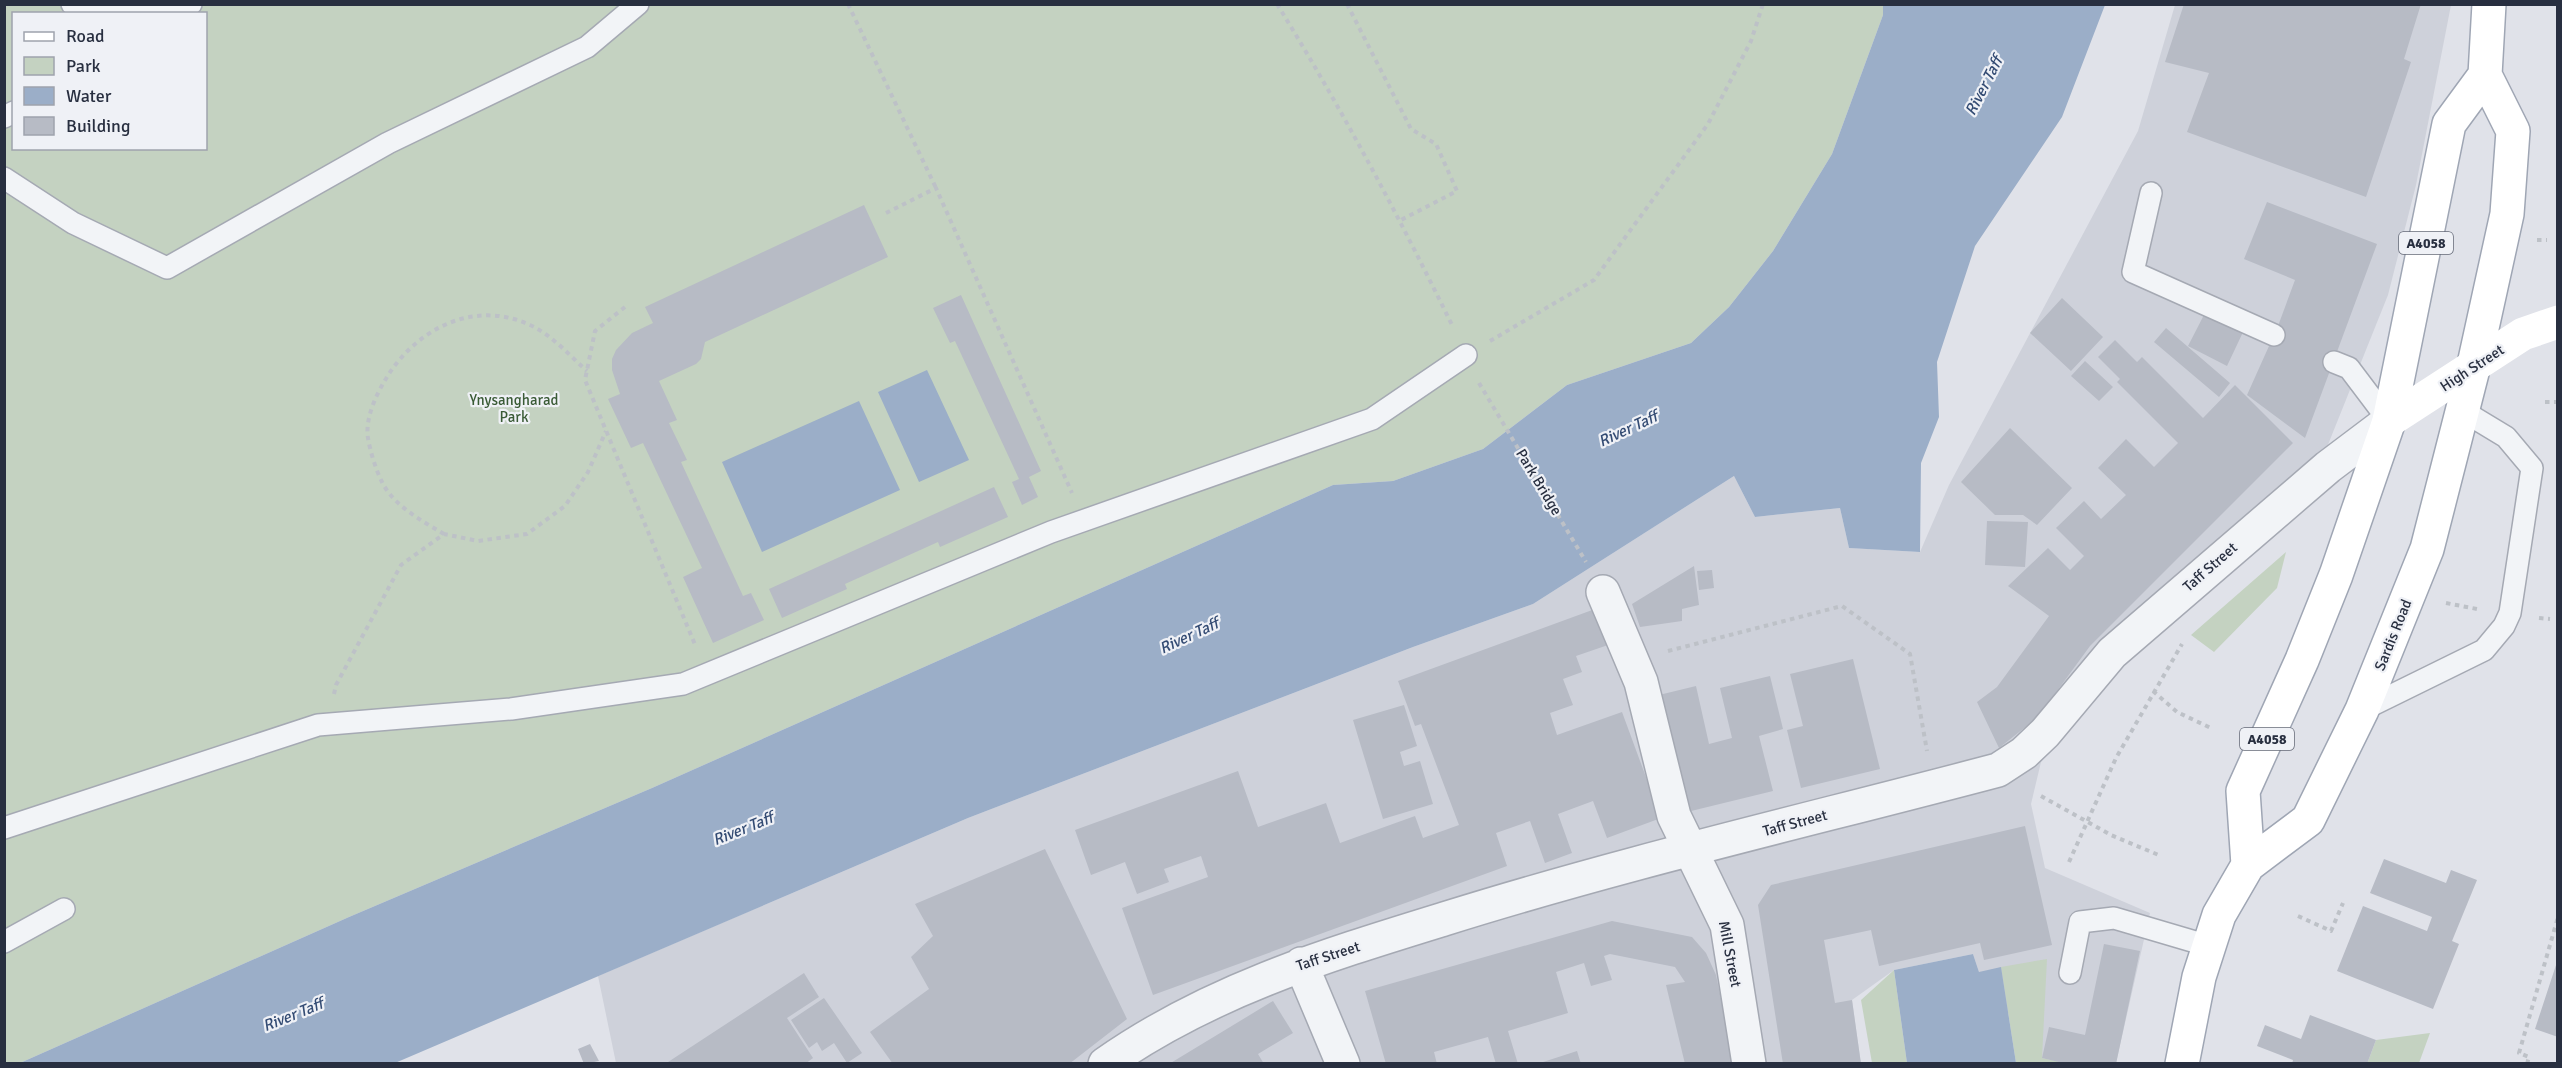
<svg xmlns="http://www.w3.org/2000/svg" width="2562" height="1068" viewBox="0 0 2562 1068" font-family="Signika,sans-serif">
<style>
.built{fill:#ced1da}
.green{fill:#c4d2c1;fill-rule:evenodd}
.water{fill:#9baec8}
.building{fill:#b7bbc5}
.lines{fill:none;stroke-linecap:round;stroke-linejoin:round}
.lane-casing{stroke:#a5a9b3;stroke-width:24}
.street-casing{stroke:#a5a9b3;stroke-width:36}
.primary-casing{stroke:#9fa6b4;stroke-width:36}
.path{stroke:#bdc1c7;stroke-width:4;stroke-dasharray:4.5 4.5;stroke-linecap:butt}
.lane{stroke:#f2f4f7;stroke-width:21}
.street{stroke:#f2f4f7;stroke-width:33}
.secondary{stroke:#fff;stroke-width:33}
.primary{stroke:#fff;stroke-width:33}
.labels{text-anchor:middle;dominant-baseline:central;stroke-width:4.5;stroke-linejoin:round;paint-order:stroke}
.shield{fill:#eff1f6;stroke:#646977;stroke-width:1.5}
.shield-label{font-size:14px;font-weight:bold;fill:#282f40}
.street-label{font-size:15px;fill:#282f40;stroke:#eff1f6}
.park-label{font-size:15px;fill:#3a5b36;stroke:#eff1f6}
.water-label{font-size:16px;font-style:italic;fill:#334b73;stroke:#eff1f6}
</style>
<rect width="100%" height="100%" fill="#e0e2e9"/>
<path class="built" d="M 2175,5 L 2451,5 L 2416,185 L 2388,295 L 2303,507 L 2124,661 L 2041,762 L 2031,804 L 2045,868 L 2150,913 L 2116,1063 L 2067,1063 L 2042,1058 L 1979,972 L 1973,954 L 1894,970 L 1852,1000 L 1861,1064 L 616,1063 L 598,976 L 968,818 L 1413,647 L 1533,604 L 1734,476 L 1755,517 L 1840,508 L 1849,548 L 1920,552 L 1949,485 L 2138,131 Z"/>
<path class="green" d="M 5,5 L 1883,5 L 1883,15 L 1832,154 L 1773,251 L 1729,307 L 1691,343 L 1567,385 L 1483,449 L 1393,481 L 1333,485 L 652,788 L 349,917 L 20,1063 L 5,1064 ZM 14,14 L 206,14 L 206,148 L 14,148 Z
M 2286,552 L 2277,588 L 2214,652 L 2191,635 Z
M 2047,959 L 2042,1058 L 2067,1063 L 2016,1063 L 2001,967 Z
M 1894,970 L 1907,1063 L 1872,1063 L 1861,1000 Z
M 2430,1033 L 2419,1063 L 2367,1064 L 2376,1040 Z"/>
<path class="water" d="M 1883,5 L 2105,5 L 2062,117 L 1975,246 L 1937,362 L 1939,417 L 1921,463 L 1920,552 L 1849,548 L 1840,508 L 1755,517 L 1734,476 L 1533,604 L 1413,647 L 968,818 L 395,1063 L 20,1063 L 349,917 L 652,788 L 1333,485 L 1393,481 L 1483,449 L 1567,385 L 1691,343 L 1729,307 L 1773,251 L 1832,154 L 1883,15 Z
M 927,370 L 969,460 L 919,482 L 878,392 Z
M 859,401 L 900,490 L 762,552 L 722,462 Z
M 1973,954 L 1979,972 L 2001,967 L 2016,1063 L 1907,1063 L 1894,970 Z"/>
<path class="building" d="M 2184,4 L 2421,4 L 2404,59 L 2411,62 L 2366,197 L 2187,132 L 2209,73 L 2165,62 Z
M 2267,202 L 2377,244 L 2305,438 L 2247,395 L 2278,326 L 2295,280 L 2244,259 Z
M 864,205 L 888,257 L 705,342 L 701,359 L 696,364 L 659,381 L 677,420 L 669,423 L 687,460 L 681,462 L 743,596 L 751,593 L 764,620 L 713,643 L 683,577 L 702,568 L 643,443 L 631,448 L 608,399 L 620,394 L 612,370 L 612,359 L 616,350 L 632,333 L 653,323 L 645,307 Z
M 961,295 L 1041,471 L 1029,477 L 1038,497 L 1022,505 L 1012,482 L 1019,479 L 955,341 L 950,343 L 933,308 Z
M 2062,298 L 2103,337 L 2071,371 L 2030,333 Z
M 2206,311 L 2244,330 L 2227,366 L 2188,346 Z
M 2166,328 L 2230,383 L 2219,397 L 2154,342 Z
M 2115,340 L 2137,362 L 2142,357 L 2203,418 L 2235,385 L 2293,443 L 2090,646 L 2038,717 L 1999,748 L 1977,702 L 1997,687 L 2049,616 L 2008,586 L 2048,548 L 2070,570 L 2084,556 L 2056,528 L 2084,501 L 2101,519 L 2126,495 L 2098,468 L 2126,439 L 2154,467 L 2178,443 L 2117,382 L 2120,379 L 2098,357 Z
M 2085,361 L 2113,387 L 2099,401 L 2071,376 Z
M 2010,428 L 2072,488 L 2037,525 L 2023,515 L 1995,515 L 1961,482 Z
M 994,487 L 1008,517 L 940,547 L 938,542 L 845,584 L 847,589 L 782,618 L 769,589 Z
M 1987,521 L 2028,522 L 2025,567 L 1985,565 Z
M 1694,566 L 1699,605 L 1682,609 L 1682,621 L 1640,627 L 1632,604 Z
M 1712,570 L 1714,588 L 1699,590 L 1697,571 Z
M 1595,609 L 1608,645 L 1576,656 L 1582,672 L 1563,679 L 1573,705 L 1550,713 L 1557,735 L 1622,712 L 1661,818 L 1607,838 L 1593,801 L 1558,814 L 1572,853 L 1545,863 L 1530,821 L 1496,833 L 1507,866 L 1153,995 L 1122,908 L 1208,877 L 1201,856 L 1164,869 L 1169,882 L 1137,894 L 1125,862 L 1091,875 L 1075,830 L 1238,771 L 1258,827 L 1326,803 L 1340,843 L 1415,816 L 1423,838 L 1459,825 L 1421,724 L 1415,726 L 1398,681 Z
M 1853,659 L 1880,769 L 1801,788 L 1787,730 L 1803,726 L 1790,674 Z
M 1770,676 L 1783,729 L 1759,736 L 1773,791 L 1687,812 L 1659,695 L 1696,686 L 1709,744 L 1732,738 L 1720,688 Z
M 1404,705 L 1417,746 L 1400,752 L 1404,766 L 1420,761 L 1433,804 L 1383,819 L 1353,720 Z
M 2025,826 L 2052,945 L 1984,960 L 1980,943 L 1879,966 L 1871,930 L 1824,940 L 1835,1003 L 1852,1000 L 1861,1064 L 1783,1064 L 1758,905 L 1771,885 Z
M 1045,849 L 1127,1019 L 1069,1064 L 893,1064 L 870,1032 L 929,989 L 911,957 L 933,936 L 915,904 Z
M 2384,859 L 2446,883 L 2451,870 L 2477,880 L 2452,941 L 2459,944 L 2433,1009 L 2337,971 L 2363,906 L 2427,931 L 2432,917 L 2370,893 Z
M 1612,921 L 1692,937 L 1706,953 L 1716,975 L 1735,1064 L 1685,1064 L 1666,985 L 1685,982 L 1675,967 L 1610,954 L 1604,956 L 1612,980 L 1591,986 L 1584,963 L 1556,972 L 1568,1013 L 1508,1031 L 1518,1064 L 1496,1064 L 1488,1037 L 1434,1052 L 1437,1064 L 1386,1064 L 1365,991 Z
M 2104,944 L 2140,951 L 2116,1064 L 2067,1064 L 2042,1058 L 2049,1027 L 2085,1035 Z
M 2558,959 L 2558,1037 L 2535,1029 Z
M 804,973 L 819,997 L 787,1018 L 813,1058 L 805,1064 L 665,1064 Z
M 824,998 L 862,1053 L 847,1063 L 834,1043 L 822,1051 L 817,1042 L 809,1048 L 791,1020 Z
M 1273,1001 L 1293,1033 L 1258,1054 L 1264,1064 L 1169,1064 Z
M 2310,1015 L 2376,1040 L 2367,1064 L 2292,1064 L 2293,1060 L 2257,1046 L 2265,1025 L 2301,1039 Z
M 590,1044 L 599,1061 L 584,1064 L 578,1049 Z
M 1577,1051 L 1581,1064 L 1540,1064 L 1540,1063 Z"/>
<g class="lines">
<g class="lane-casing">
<path id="lane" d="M 72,4 L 142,13 L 191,4
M 4,117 L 14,112
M 4,178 L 73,223 L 167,268 L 388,143 L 587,47 L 638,4
M 2151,193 L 2133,272 L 2274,335
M 2334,362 L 2349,368 L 2389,421
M 2362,710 L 2484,650 L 2504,626 L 2510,613 L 2532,468 L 2506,437 L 2463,411
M 4,828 L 318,725 L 511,709 L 683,684 L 1051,532 L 1372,419 L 1466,355
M 4,942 L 64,909
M 2070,973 L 2080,922 L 2114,918 L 2209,946"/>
</g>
<g class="street-casing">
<path id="street" d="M 1603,592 L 1641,682 L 1674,816 L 1727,925 L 1749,1064
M 1301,964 L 1343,1064
M 1105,1064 C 1209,991 1324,956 1444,919 C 1626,862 1813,819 1998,770 L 2024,753 L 2045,733 L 2112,653 L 2328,467 L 2389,421"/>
</g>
<g class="primary-casing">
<path id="primary" d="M 2248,865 L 2243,791 L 2302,660 L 2336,575 L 2389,421 L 2449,124 L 2485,75
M 2182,1064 L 2199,977 L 2219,915 L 2248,865 L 2308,820 L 2362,710 L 2427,549 L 2473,369 L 2507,214 L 2513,131 L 2485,75 L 2489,4"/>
</g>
<path class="path" d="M 848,4 L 936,188
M 1277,4 C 1342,109 1399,217 1453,327
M 1347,4 L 1411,129 L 1436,144 L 1457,191 L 1401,220
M 886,213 L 936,188 L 1072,493
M 2537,240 L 2547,240
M 625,307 L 595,331 L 585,380 L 696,647
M 1490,341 L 1594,280 L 1708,124 L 1751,41 L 1763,4
M 1479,383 L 1586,562
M 2545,402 L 2558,402
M 444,534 C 422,521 394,506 382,482 C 376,470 370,451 368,438 C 365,420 375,397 384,382 C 413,331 472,298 530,325 C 552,335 569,355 587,371
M 2446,603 L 2477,609
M 2539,618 L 2550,619
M 1668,651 L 1842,606 L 1910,654 L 1927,751
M 2153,691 L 2177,712 L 2213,729
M 334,694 L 336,685 L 401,565 L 444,534 L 478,541 L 527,534 L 565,506 L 588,472 L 606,431
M 2041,796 L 2111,835 L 2161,856
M 2069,862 L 2116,758 L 2182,644
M 2298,916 L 2331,931 L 2343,903
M 2527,1064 L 2529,1057 L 2519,1053 L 2558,917"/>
<use href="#lane" class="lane"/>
<use href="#street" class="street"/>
<path class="secondary" d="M 2389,421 L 2523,334 L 2558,322"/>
<use href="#primary" class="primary"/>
</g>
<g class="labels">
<g class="shield">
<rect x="2399" y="232" width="54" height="22" rx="4.5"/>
<rect x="2240" y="728" width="54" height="22" rx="4.5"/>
</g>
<g class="shield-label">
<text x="2426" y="243">A4058</text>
<text x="2267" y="739">A4058</text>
</g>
<g class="street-label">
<text transform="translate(2472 368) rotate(-33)">High Street</text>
<text transform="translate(1539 482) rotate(59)">Park Bridge</text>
<text transform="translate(2210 567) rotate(-41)">Taff Street</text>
<text transform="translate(2393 635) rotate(-68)">Sardis Road</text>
<text transform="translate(1795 823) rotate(-15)">Taff Street</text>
<text transform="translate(1730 954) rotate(79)">Mill Street</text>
<text transform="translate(1328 956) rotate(-18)">Taff Street</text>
</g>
<g class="park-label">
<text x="514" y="400">Ynysangharad<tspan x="514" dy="17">Park</tspan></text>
</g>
<g class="water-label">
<text transform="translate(1984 86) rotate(-63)">River Taff</text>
<text transform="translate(1628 429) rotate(-25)">River Taff</text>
<text transform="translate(1189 636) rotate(-25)">River Taff</text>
<text transform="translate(743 829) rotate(-22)">River Taff</text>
<text transform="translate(293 1015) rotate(-22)">River Taff</text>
</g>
</g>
<rect width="2562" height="1068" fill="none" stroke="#282f40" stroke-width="12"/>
<rect x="12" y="12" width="195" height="138" fill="#eff1f6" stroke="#9fa3ad" stroke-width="1.5"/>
<rect x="24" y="32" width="30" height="9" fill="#ffffff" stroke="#9fa3ad" stroke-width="1.5"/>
<text x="66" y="42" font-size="18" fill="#282f40">Road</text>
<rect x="24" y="57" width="30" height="18" fill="#c4d2c1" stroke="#9fa3ad" stroke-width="1.5"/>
<text x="66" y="72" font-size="18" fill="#282f40">Park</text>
<rect x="24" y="87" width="30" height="18" fill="#9baec8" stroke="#9fa3ad" stroke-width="1.5"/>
<text x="66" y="102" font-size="18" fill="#282f40">Water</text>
<rect x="24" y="117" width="30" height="18" fill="#b7bbc5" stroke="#9fa3ad" stroke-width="1.5"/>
<text x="66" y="132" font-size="18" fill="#282f40">Building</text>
</svg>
